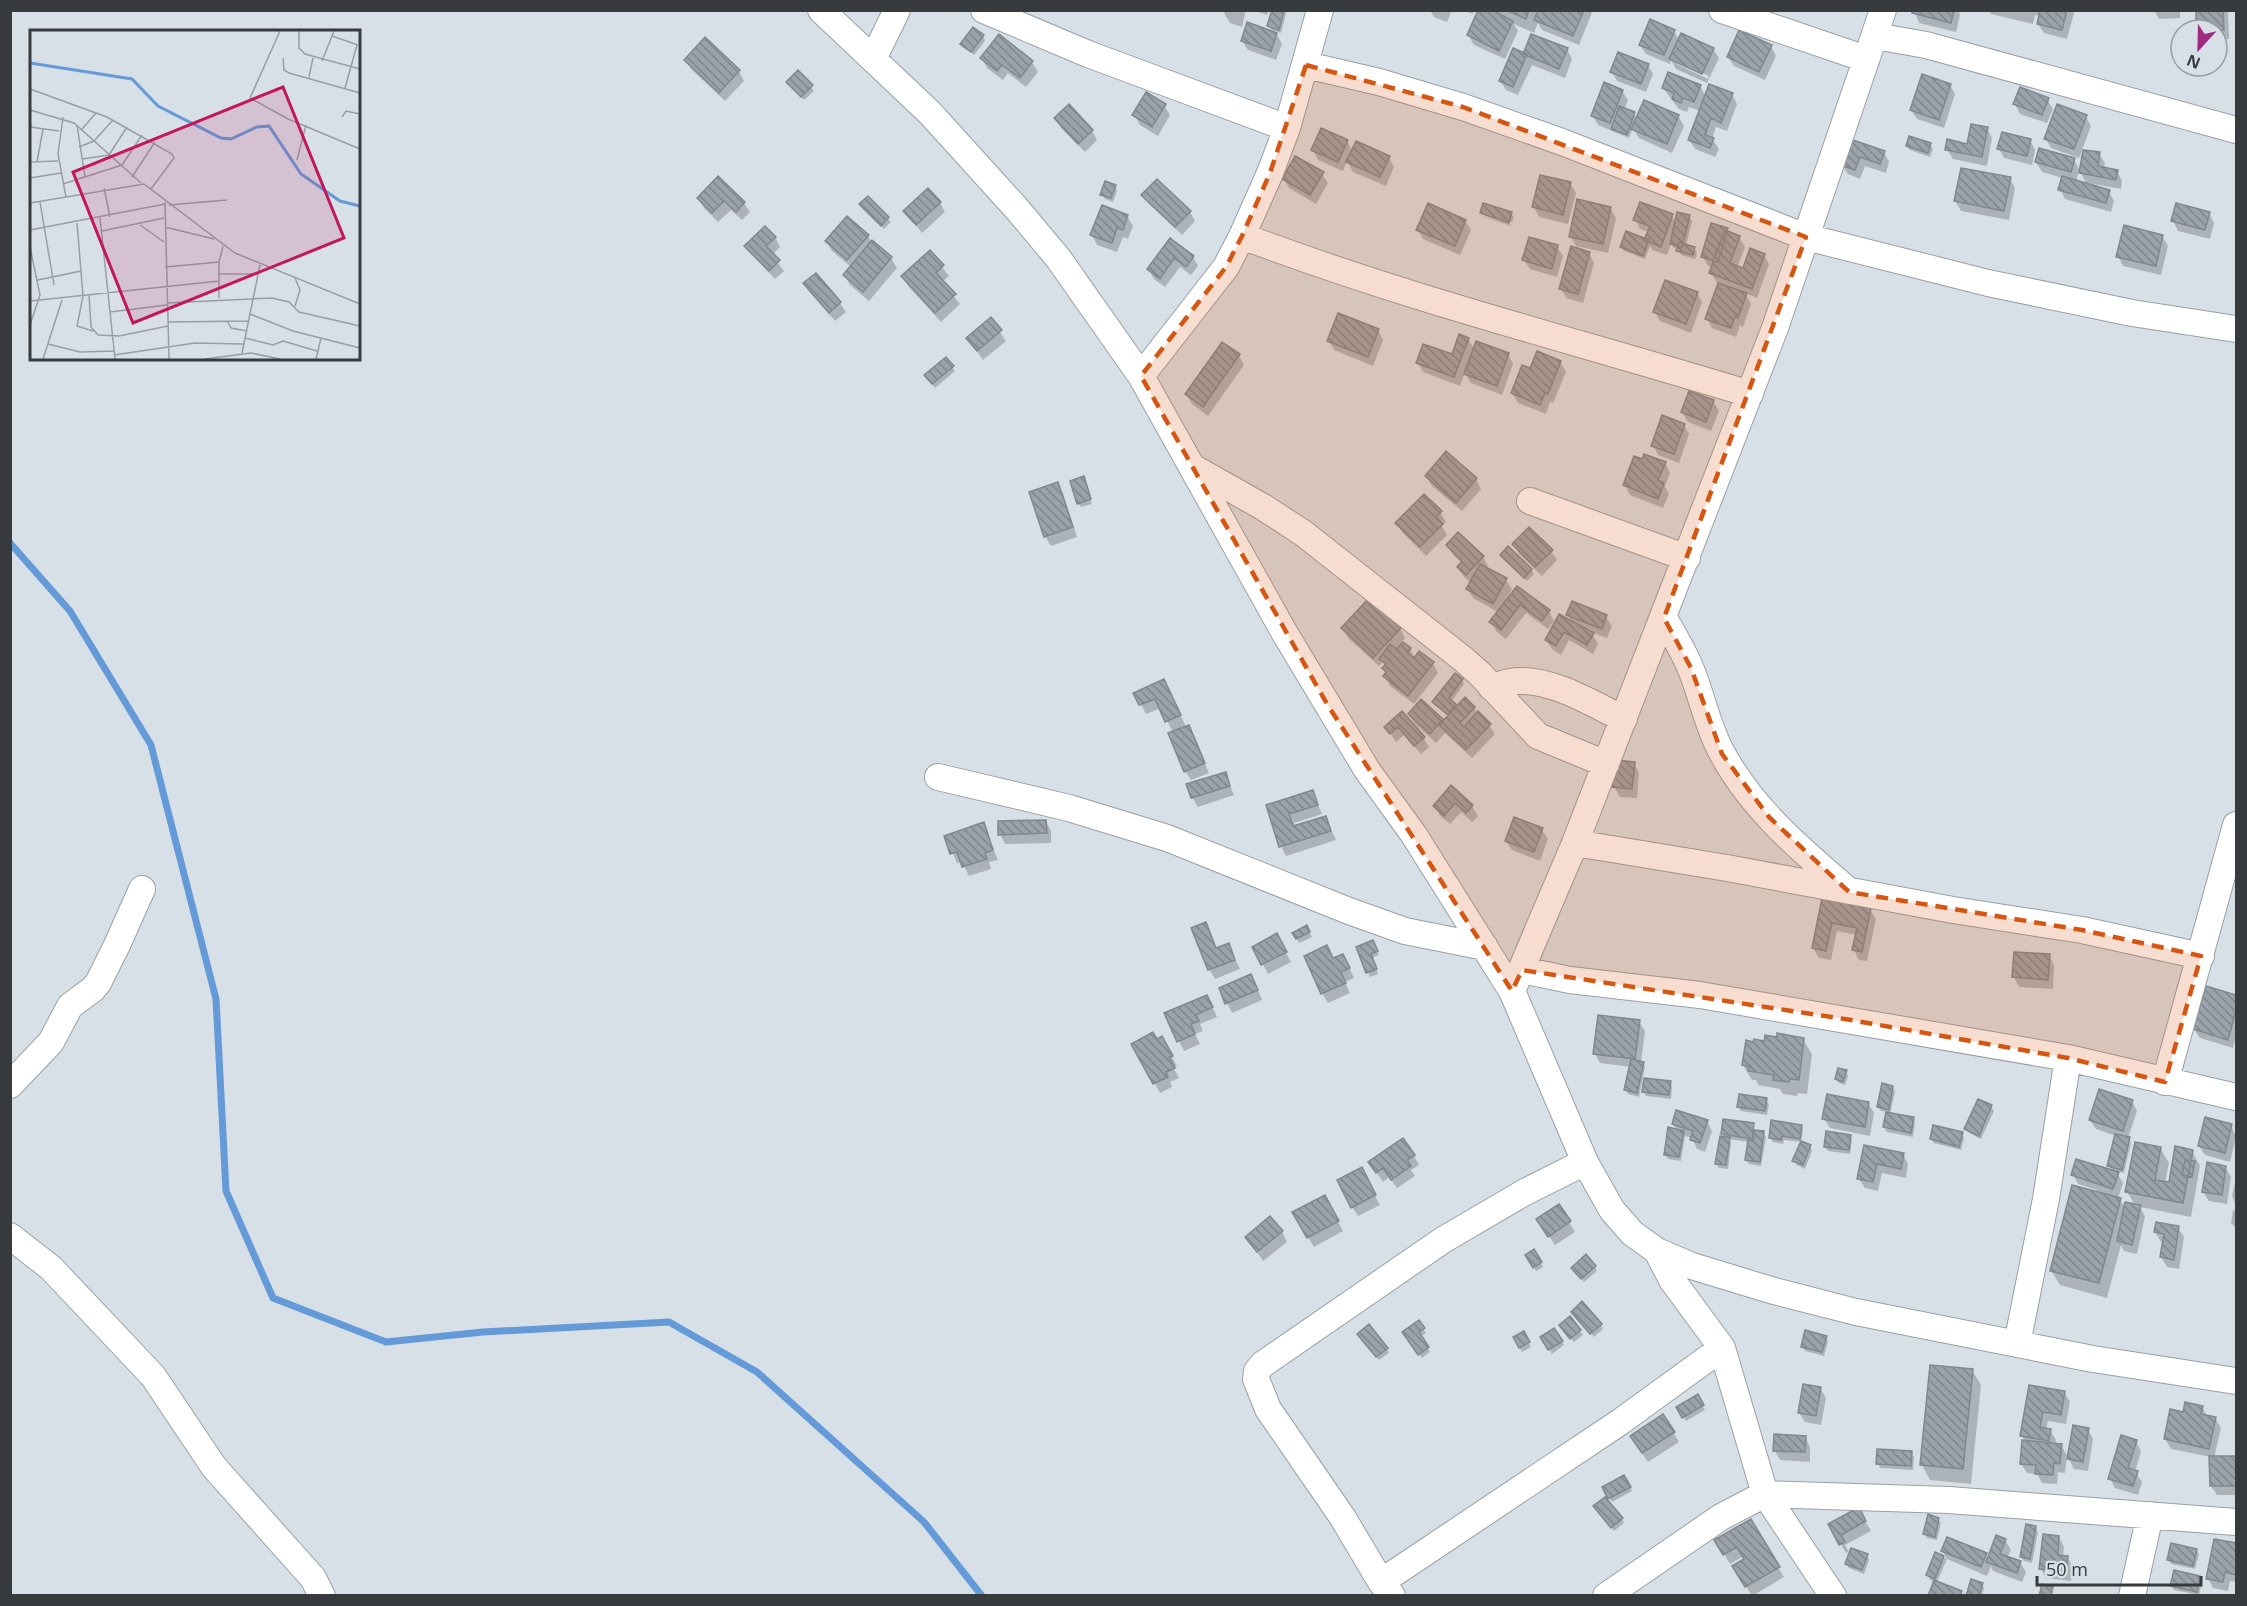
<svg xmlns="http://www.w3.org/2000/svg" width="2247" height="1606" viewBox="0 0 2247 1606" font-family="'Open Sans',sans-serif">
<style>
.shadow{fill:#0003;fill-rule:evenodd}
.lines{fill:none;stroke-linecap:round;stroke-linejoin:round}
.stream{stroke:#649ad7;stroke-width:7}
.building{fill:url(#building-back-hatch);stroke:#80888f;stroke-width:1.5}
.minor-casing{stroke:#98a0a6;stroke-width:28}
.minor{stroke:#fff;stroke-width:26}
.marked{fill:#d65611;fill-opacity:0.2;stroke:#d65611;stroke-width:4.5;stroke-dasharray:12 8;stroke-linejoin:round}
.inset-river{fill:none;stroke:#649ad7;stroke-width:3}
.inset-road{fill:none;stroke:#989ea3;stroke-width:1.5}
.view{fill:#c2185b;fill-opacity:0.15;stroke:#c2185b;stroke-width:3}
.inset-edge{fill:none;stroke:#373b3d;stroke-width:3}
</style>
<defs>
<pattern id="building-back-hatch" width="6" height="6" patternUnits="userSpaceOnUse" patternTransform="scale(1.5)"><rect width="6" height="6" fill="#9ba3aa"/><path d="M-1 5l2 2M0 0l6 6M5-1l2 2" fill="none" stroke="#7f868c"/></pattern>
</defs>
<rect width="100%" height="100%" fill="#d8e0e7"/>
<path class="shadow" d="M 1225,10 L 1246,10 L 1242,27 L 1230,23 L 1224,13 Z
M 1253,10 L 1269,10 L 1267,15 Z
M 1273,10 L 1287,10 L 1281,33 L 1275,31 L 1282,44 L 1276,60 L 1248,50 L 1242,41 L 1273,33 L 1269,26 Z
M 1430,10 L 1452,10 L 1447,22 L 1434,17 Z
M 1463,10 L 1474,10 L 1473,14 Z
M 1480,10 L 1593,10 L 1579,45 L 1542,30 L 1538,23 L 1534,33 L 1514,24 L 1518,31 L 1505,59 L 1474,45 L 1468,35 Z
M 1914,10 L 1958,10 L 1960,15 L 1956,32 L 1919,23 Z
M 1989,10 L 2072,10 L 2074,13 L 2067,39 L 2044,33 L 2038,24 L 2040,16 L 2035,15 L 2033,24 L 1991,14 Z
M 2154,10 L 2180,10 L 2180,18 L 2159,19 Z
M 2197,10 L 2228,10 L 2229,39 L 2217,40 L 2217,30 L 2198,30 Z
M 1674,31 L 1679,39 L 1713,49 L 1719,58 L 1707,83 L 1676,69 L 1671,60 L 1670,64 L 1646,54 L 1640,45 ZM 1677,61 L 1709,76 L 1708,79 L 1677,64 Z
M 983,36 L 985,41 L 974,55 L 962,44 Z
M 1771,46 L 1776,56 L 1765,80 L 1734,66 L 1728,57 Z
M 1567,49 L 1572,59 L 1565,78 L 1532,65 L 1518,95 L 1506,90 L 1500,80 L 1524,55 Z
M 982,58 L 1032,62 L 1038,72 L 1026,87 L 1008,73 L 1003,80 L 987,68 Z
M 686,60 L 739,71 L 744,81 L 725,101 L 691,69 Z
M 1648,65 L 1653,74 L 1646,92 L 1617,81 L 1612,72 Z
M 798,72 L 814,91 L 804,100 L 790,86 Z
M 1950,85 L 1955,94 L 1944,128 L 1917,119 L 1911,110 Z
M 1700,86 L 1706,97 L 1732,94 L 1737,104 L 1727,131 L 1716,127 L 1712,139 L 1719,149 L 1715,157 L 1695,149 L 1689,140 L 1700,111 L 1689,107 L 1687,112 L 1679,109 L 1663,88 Z
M 1622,91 L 1628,100 L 1624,110 L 1634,113 L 1637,119 L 1678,116 L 1684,126 L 1672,153 L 1639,138 L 1633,128 L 1629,138 L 1598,125 L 1593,116 Z
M 2047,99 L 2053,109 L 2047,123 L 2020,114 L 2015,104 Z
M 1164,105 L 1170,115 L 1158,136 L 1140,125 L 1134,115 Z
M 2086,117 L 2091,126 L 2079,158 L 2051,148 L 2045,138 Z
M 1056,118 L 1092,131 L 1097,140 L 1085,152 L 1061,128 Z
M 1987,129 L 1992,138 L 1987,166 L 1953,159 L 1947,149 L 1968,145 Z
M 2030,140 L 2035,150 L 2032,165 L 2004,158 L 1999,149 Z
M 1347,141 L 1353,152 L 1389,158 L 1394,167 L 1386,186 L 1353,172 L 1347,161 L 1343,171 L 1318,160 L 1313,150 Z
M 1851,141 L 1884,152 L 1889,162 L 1886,173 L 1865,166 L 1860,179 L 1848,174 L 1842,165 Z
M 1930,144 L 1933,149 L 1930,157 L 1910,150 L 1907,146 Z
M 2099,154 L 2105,163 L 2104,169 L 2117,171 L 2122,181 L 2121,189 L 2088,183 L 2088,185 L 2109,191 L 2114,201 L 2111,212 L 2065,199 L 2060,189 L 2063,178 L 2042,172 L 2036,162 L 2074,160 L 2081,172 ZM 2079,170 L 2083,177 L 2087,185 L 2076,182 Z
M 1322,174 L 1328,183 L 1316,204 L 1289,188 L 1284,179 Z
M 718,178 L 744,203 L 750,212 L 742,220 L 731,210 L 718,222 L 704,208 L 699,199 Z
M 2010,179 L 2015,188 L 2009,220 L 1961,211 L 1955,201 Z
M 1570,183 L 1576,193 L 1568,224 L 1539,217 L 1534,207 Z
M 1115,186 L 1117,191 L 1113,202 L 1105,199 L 1102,194 Z
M 1143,195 L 1190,212 L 1195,221 L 1182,235 L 1149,204 Z
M 868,198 L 891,222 L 884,229 L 861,205 Z
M 940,203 L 945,212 L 922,233 L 905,211 Z
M 1484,204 L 1511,213 L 1514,218 L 1512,222 L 1483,213 L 1483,215 L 1481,213 Z
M 1610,208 L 1616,218 L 1608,253 L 1576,246 L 1571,237 Z
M 2209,213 L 2214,223 L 2210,239 L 2178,231 L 2173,221 Z
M 1127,216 L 1133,226 L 1128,239 L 1123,237 L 1117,252 L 1097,245 L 1092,235 Z
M 1483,216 L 1512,225 L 1511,226 L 1484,217 Z
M 1672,216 L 1676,223 L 1689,217 L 1692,221 L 1686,246 L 1694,248 L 1697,253 L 1695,259 L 1681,255 L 1679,249 L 1674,248 L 1671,244 L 1667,255 L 1652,250 L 1650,246 L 1645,259 L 1624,251 L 1622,247 L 1645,242 L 1649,232 L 1640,229 L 1635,219 Z
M 847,218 L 868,236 L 872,243 L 891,258 L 897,268 L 869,301 L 850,285 L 845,276 L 851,267 L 832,251 L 826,241 Z
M 1465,221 L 1471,230 L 1460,255 L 1423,239 L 1418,230 Z
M 1727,229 L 1729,233 L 1739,237 L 1745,247 L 1737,268 L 1744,270 L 1764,255 L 1769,264 L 1757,298 L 1745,293 L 1751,304 L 1743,327 L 1740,325 L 1736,337 L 1712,328 L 1707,319 L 1720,284 L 1717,283 L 1711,273 L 1713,268 L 1708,266 L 1703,257 Z
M 2162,236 L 2168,246 L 2161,275 L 2123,266 L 2118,256 Z
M 775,237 L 780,247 L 772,255 L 784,271 L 775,279 L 752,255 L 746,246 Z
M 1170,240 L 1193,257 L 1198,266 L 1191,275 L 1180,267 L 1165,287 L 1154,279 L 1149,270 Z
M 1557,247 L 1563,256 L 1557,277 L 1530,269 L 1524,260 Z
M 930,252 L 949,276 L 942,282 L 960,304 L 941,322 L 908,286 L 903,277 Z
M 1589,253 L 1594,263 L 1583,303 L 1566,298 L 1561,288 Z
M 816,275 L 840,303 L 846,312 L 835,321 L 811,293 L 805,284 Z
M 1697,293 L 1702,302 L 1691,333 L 1660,321 L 1655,312 Z
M 991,319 L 1006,341 L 983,360 L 968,338 Z
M 1378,330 L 1383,340 L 1373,366 L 1334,350 L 1329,341 Z
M 1468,339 L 1474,349 L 1508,354 L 1513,364 L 1502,395 L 1471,383 L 1465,373 L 1460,386 L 1423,372 L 1418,362 L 1453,356 Z
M 1239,355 L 1244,365 L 1208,416 L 1192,404 L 1186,394 Z
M 1560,362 L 1566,372 L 1553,403 L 1550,402 L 1546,414 L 1518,403 L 1512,393 L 1531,370 Z
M 952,367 L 955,371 L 935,388 L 928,379 Z
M 1713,401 L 1719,411 L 1711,431 L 1688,422 L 1682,412 Z
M 1684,425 L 1689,434 L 1679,463 L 1658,455 L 1653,445 Z
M 1665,463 L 1670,473 L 1665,486 L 1669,494 L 1663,508 L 1630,495 L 1625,485 Z
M 1426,476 L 1476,479 L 1481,489 L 1462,511 L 1432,486 Z
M 1085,482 L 1092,504 L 1081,507 L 1078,503 Z
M 1058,484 L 1063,493 L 1077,537 L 1051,546 L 1045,536 Z
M 1440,512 L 1446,522 L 1442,526 L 1447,535 L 1426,556 L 1403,533 L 1397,523 Z
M 1514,544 L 1551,551 L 1557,560 L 1542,576 L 1519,554 Z
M 1448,546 L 1483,557 L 1488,566 L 1486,569 L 1506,580 L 1512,589 L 1506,599 L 1549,611 L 1554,621 L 1548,629 L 1526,613 L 1506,639 L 1497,632 L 1491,622 L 1498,612 L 1473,598 L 1468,589 L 1471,583 L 1464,577 L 1458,568 L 1462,563 L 1453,555 Z
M 1502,555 L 1531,570 L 1534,574 L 1527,581 Z
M 1568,615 L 1606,617 L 1612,626 L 1607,638 L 1591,632 L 1598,644 L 1593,654 L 1569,640 L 1561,655 L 1552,649 L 1546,640 L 1572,622 Z
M 1343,628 L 1400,628 L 1405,638 L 1401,643 L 1410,649 L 1415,658 L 1433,663 L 1438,673 L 1414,704 L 1390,686 L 1385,676 L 1387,673 L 1383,662 L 1379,666 L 1348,638 Z
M 1462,680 L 1464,684 L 1451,702 L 1457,708 L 1474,708 L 1489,725 L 1495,734 L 1472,758 L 1445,733 L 1436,743 L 1415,724 L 1409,714 L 1421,701 L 1444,722 L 1449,717 L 1434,702 Z
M 1169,690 L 1186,727 L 1193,736 L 1209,773 L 1191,780 L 1185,771 L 1173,733 L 1161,708 L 1146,714 L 1135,693 Z
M 1402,713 L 1423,737 L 1429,747 L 1421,754 L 1404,735 L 1396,742 L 1386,727 Z
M 1634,763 L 1639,773 L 1637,798 L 1620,797 L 1614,787 Z
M 1225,774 L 1234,795 L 1198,807 L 1192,797 Z
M 1451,788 L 1472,806 L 1478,816 L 1472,822 L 1461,812 L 1450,824 L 1440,816 L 1435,806 Z
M 1312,791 L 1322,814 L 1294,823 L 1295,827 L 1326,818 L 1336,840 L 1286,856 L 1281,846 L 1268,806 Z
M 1046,822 L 1051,831 L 1051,843 L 1005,844 L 1000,834 Z
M 983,824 L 998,860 L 989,862 L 991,869 L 969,876 L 962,862 L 957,863 L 946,836 Z
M 1542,830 L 1548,839 L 1540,861 L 1512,850 L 1506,841 Z
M 1823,900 L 1870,910 L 1876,919 L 1867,961 L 1859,960 L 1854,950 L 1857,935 L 1837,931 L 1831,960 L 1819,958 L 1813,948 Z
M 1205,924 L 1217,949 L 1228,945 L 1240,969 L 1215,979 L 1209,969 Z
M 1306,927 L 1312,937 L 1299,943 L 1294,933 Z
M 1276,935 L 1291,962 L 1268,974 L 1254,947 Z
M 1375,946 L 1379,955 L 1372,958 L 1378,974 L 1370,977 L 1358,948 Z
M 2049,955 L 2054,965 L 2053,989 L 2019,987 L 2014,977 Z
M 1333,960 L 1348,965 L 1354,978 L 1345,982 L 1350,993 L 1328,1003 L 1322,993 Z
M 1256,985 L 1262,1000 L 1232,1013 L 1227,1003 Z
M 2207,988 L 2236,997 L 2236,1037 L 2233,1048 L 2200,1038 L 2194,1029 Z
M 1212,1006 L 1217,1017 L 1200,1024 L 1203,1031 L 1195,1034 L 1200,1044 L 1184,1051 L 1166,1014 Z
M 1639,1022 L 1645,1031 L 1641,1063 L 1645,1067 L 1639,1097 L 1628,1094 L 1626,1090 L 1631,1067 L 1600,1063 L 1595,1054 Z
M 1162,1038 L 1177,1066 L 1173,1067 L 1179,1078 L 1170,1082 L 1172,1087 L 1160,1093 L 1133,1044 L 1157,1041 Z
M 1803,1039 L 1812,1054 L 1807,1094 L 1798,1093 L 1797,1096 L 1783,1094 L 1780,1089 L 1758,1085 L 1756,1080 L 1752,1080 L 1743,1065 L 1765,1042 Z
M 1846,1072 L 1848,1076 L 1845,1085 L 1839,1083 L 1836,1079 Z
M 1670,1083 L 1672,1087 L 1671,1099 L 1646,1096 L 1644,1092 Z
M 1892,1087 L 1895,1091 L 1890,1114 L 1913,1118 L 1915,1123 L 1913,1137 L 1887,1132 L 1884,1127 L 1887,1112 L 1881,1111 L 1879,1107 Z
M 1766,1100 L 1769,1104 L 1767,1115 L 1741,1111 L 1738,1107 Z
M 1979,1101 L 1991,1107 L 1994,1111 L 1981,1139 L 1969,1133 L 1966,1129 Z
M 2132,1101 L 2137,1111 L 2128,1138 L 2131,1143 L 2124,1173 L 2116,1171 L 2123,1183 L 2118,1198 L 2126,1208 L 2135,1205 L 2127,1192 L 2160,1148 L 2169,1163 L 2165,1183 L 2170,1184 L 2192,1151 L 2200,1166 L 2191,1217 L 2140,1207 L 2145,1216 L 2137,1254 L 2124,1251 L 2121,1245 L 2107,1298 L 2060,1285 L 2051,1270 L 2097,1190 L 2078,1184 L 2073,1174 L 2113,1172 L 2109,1166 L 2116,1136 L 2096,1129 L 2090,1120 Z
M 1868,1103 L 1874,1113 L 1870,1136 L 1830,1128 L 1824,1119 Z
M 1707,1121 L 1712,1131 L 1705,1152 L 1697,1149 L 1692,1138 L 1685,1136 L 1681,1161 L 1668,1159 L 1665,1154 L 1677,1131 L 1673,1124 Z
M 1753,1124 L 1755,1131 L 1763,1132 L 1766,1137 L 1761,1166 L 1749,1164 L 1746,1160 L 1749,1142 L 1729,1139 L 1731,1143 L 1728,1169 L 1719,1168 L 1717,1164 L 1725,1138 L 1723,1134 Z
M 2231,1125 L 2236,1137 L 2230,1162 L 2205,1155 L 2199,1146 Z
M 1801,1126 L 1803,1130 L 1801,1142 L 1784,1140 L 1783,1144 L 1773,1142 L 1770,1138 Z
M 1962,1133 L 1964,1138 L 1961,1150 L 1934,1143 L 1931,1139 Z
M 1850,1136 L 1852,1140 L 1850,1154 L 1828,1151 L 1825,1147 Z
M 1810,1146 L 1812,1151 L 1805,1169 L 1797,1165 L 1794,1161 Z
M 1865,1146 L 1903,1154 L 1908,1164 L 1906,1178 L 1882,1173 L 1878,1191 L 1865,1188 L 1859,1179 Z
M 1414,1156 L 1419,1165 L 1411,1170 L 1415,1176 L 1397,1188 L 1389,1177 L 1383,1182 L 1370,1163 Z
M 2225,1167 L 2231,1177 L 2227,1204 L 2209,1201 L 2203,1192 Z
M 1361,1169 L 1380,1205 L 1358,1216 L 1352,1207 Z
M 2236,1177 L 2236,1205 L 2232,1196 Z
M 1324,1197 L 1343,1231 L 1314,1247 L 1294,1213 Z
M 1559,1206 L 1575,1232 L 1555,1245 L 1544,1229 Z
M 2233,1210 L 2236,1211 L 2236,1228 L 2231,1223 Z
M 2178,1228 L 2184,1237 L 2179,1269 L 2167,1267 L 2161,1257 L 2164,1242 L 2161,1242 L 2155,1232 Z
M 1282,1232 L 1287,1242 L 1263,1261 L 1247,1237 Z
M 1533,1251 L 1543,1267 L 1536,1271 L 1527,1255 Z
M 1595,1267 L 1597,1271 L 1584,1282 L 1575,1272 Z
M 1575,1316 L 1601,1324 L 1603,1329 L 1594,1337 Z
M 1418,1322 L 1426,1333 L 1420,1337 L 1430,1352 L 1422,1358 L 1407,1337 Z
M 1554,1330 L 1564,1345 L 1552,1354 L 1542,1338 Z
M 1563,1330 L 1580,1331 L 1583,1335 L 1574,1342 Z
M 1523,1333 L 1531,1347 L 1522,1352 L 1515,1338 Z
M 1362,1338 L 1387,1348 L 1389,1353 L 1379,1360 Z
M 1826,1338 L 1828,1342 L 1824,1356 L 1805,1351 L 1802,1346 Z
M 1972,1370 L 1981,1385 L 1971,1484 L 1930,1480 L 1922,1465 Z
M 2030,1387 L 2064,1392 L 2070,1402 L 2066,1424 L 2048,1421 L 2046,1430 L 2050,1430 L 2056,1440 L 2055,1445 L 2061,1445 L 2069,1459 L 2088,1430 L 2093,1439 L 2088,1471 L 2074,1469 L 2067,1455 L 2065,1473 L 2058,1472 L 2057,1484 L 2042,1483 L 2037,1474 L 2027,1473 L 2021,1464 L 2025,1442 L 2022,1436 Z
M 1820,1388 L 1826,1398 L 1821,1425 L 1805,1422 L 1799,1413 Z
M 1697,1396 L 1705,1410 L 1686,1421 L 1678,1407 Z
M 2202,1407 L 2207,1416 L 2215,1418 L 2221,1428 L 2214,1458 L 2236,1457 L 2236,1495 L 2217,1495 L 2211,1486 L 2211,1457 L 2171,1449 L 2165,1439 L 2184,1413 Z
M 1673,1432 L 1679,1442 L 1648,1462 L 1637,1446 Z
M 1805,1437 L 1810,1447 L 1810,1462 L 1780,1460 L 1775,1451 Z
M 2136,1441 L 2141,1451 L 2135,1472 L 2142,1482 L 2138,1495 L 2115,1488 L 2110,1478 Z
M 1911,1453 L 1914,1457 L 1913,1470 L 1880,1468 L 1878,1463 Z
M 1624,1477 L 1632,1491 L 1612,1502 L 1604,1488 Z
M 1858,1509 L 1871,1531 L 1845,1545 L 1849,1552 L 1846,1553 L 1830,1525 Z
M 1598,1510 L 1622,1519 L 1624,1523 L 1614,1531 Z
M 1938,1519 L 1941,1523 L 1937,1540 L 1927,1538 L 1924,1533 Z
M 1750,1521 L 1784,1577 L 1752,1596 L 1734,1566 L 1746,1559 L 1744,1556 L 1730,1564 L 1716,1541 Z
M 2035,1527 L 2038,1532 L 2032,1563 L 2024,1561 L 2021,1557 Z
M 2059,1537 L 2064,1547 L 2063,1557 L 2067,1557 L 2073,1567 L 2071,1581 L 2046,1578 L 2041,1569 Z
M 2005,1540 L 2011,1550 L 2007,1558 L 2020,1562 L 2026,1572 L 2022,1582 L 1993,1571 L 1991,1566 L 1987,1576 L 1947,1559 L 1937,1582 L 1961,1592 L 1962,1596 L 1930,1596 L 1935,1582 L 1930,1580 L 1928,1575 L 1936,1554 L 1947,1559 L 1943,1551 L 1986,1554 L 1989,1559 Z
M 2215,1541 L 2236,1545 L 2236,1582 L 2230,1581 L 2228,1591 L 2213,1588 L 2208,1578 Z
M 2196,1550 L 2199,1554 L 2195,1569 L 2171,1564 L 2169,1560 Z
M 1867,1555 L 1869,1560 L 1864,1574 L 1849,1568 L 1846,1564 Z
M 2199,1578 L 2202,1582 L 2199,1595 L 2174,1590 L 2172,1586 Z
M 1982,1584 L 1984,1588 L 1982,1596 L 1968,1596 Z"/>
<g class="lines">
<path class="stream" d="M 10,543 L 70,611 L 151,745 L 216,999 L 226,1191 L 273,1298 L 386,1342 L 483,1332 L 669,1322 L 757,1372 L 924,1522 L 982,1596"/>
</g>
<path class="building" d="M 1272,10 L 1284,10 L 1279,30 L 1267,26 Z
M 1478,10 L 1492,10 L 1513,21 L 1499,51 L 1467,35 Z
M 1506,10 L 1529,10 L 1526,19 Z
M 1538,10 L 1584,10 L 1573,36 L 1534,20 Z
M 1913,10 L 1954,10 L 1951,23 L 1912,13 Z
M 2040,10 L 2067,10 L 2062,30 L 2037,24 Z
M 2196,10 L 2223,10 L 2224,30 L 2196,30 Z
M 1650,19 L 1675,30 L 1664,55 L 1639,45 Z
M 1247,22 L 1277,33 L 1271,51 L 1241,41 Z
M 973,27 L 984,35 L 971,52 L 960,44 Z
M 1739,30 L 1772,45 L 1759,72 L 1727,57 Z
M 1681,33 L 1714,48 L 1702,74 L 1669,59 Z
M 999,34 L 1033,61 L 1020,78 L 1002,65 L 997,71 L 980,58 Z
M 1531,34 L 1568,48 L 1559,69 L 1523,54 Z
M 705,37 L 740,70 L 719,93 L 684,60 Z
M 1513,48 L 1527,54 L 1513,87 L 1499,81 Z
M 1618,52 L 1649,64 L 1641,84 L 1610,72 Z
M 798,70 L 813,85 L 801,97 L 786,82 Z
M 1668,72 L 1701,85 L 1694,102 L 1683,98 L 1681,103 L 1672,99 L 1674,93 L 1662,88 Z
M 1922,74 L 1951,84 L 1939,120 L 1910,110 Z
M 1604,82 L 1623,90 L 1610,123 L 1591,116 Z
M 1709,84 L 1733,93 L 1721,123 L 1711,118 L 1705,135 L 1714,138 L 1710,148 L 1688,140 Z
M 2020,87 L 2049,98 L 2042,115 L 2013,104 Z
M 1146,92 L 1166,104 L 1152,127 L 1132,115 Z
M 1644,100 L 1679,115 L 1667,144 L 1631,129 Z
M 1069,104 L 1093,130 L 1078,144 L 1054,118 Z
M 2057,104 L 2087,115 L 2074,149 L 2044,139 Z
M 1619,106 L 1635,112 L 1627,135 L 1611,129 Z
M 1971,124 L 1988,127 L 1982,157 L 1945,150 L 1947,139 L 1967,144 Z
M 1321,128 L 1348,140 L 1338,162 L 1311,150 Z
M 2002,132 L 2031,139 L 2027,156 L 1997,149 Z
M 1909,136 L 1931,143 L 1928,153 L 1906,146 Z
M 1850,139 L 1885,151 L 1880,164 L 1860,157 L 1855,170 L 1841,165 Z
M 1356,141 L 1390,156 L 1380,177 L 1346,162 Z
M 2039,148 L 2075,158 L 2071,172 L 2035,162 Z
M 2083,150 L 2100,152 L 2098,166 L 2118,170 L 2116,180 L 2079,173 Z
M 1295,156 L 1324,172 L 1310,195 L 1282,179 Z
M 1961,168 L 2011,177 L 2004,211 L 1954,201 Z
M 1540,175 L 1571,182 L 1563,215 L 1532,207 Z
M 718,176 L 745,202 L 736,212 L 724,201 L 712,213 L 697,198 Z
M 2062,176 L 2110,190 L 2106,203 L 2058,190 Z
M 1157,179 L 1191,211 L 1175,227 L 1141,195 Z
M 1105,181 L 1116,185 L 1111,198 L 1100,195 Z
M 928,188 L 941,202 L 916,225 L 903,211 Z
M 868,196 L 889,217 L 881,226 L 859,204 Z
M 1577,199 L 1611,207 L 1603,244 L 1569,237 Z
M 1640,202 L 1673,214 L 1661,247 L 1644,240 L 1650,226 L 1633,220 Z
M 1428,203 L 1466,220 L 1455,246 L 1416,230 Z
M 1483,203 L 1512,212 L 1509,223 L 1480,213 Z
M 2176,203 L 2210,212 L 2205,230 L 2171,221 Z
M 1102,205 L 1128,215 L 1123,230 L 1117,228 L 1112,243 L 1090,235 Z
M 1677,212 L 1690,215 L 1682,247 L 1670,244 Z
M 847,216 L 869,235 L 847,260 L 825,241 Z
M 1711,223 L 1728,228 L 1718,262 L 1701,257 Z
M 2124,225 L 2163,235 L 2156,266 L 2116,257 Z
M 765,226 L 776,237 L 766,246 L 780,260 L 769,271 L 744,246 Z
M 1725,230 L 1740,236 L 1730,263 L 1743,268 L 1750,248 L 1765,254 L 1752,289 L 1709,273 Z
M 1626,231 L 1649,240 L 1643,256 L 1620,247 Z
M 1529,237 L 1558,245 L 1552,269 L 1522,260 Z
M 1170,238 L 1194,256 L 1186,267 L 1174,258 L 1160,279 L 1147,269 Z
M 872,240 L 892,257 L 863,292 L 843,275 Z
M 1679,242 L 1695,247 L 1693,255 L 1676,251 Z
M 1571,246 L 1590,252 L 1578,294 L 1559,289 Z
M 930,250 L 944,265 L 936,273 L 956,294 L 935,313 L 901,276 Z
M 816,273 L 841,302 L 829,313 L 803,283 Z
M 1665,280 L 1698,292 L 1686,324 L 1653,312 Z
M 1718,283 L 1747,293 L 1738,318 L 1735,317 L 1731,328 L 1705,319 Z
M 1338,313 L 1379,329 L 1368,357 L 1327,341 Z
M 991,317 L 1002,330 L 977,351 L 966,338 Z
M 1459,334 L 1469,338 L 1454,377 L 1416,363 L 1423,344 L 1452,354 Z
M 1476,341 L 1509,353 L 1497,386 L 1464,374 Z
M 1222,342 L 1240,354 L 1203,407 L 1185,394 Z
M 1537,351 L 1561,361 L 1548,394 L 1545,393 L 1540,405 L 1511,393 L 1522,365 L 1530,368 Z
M 946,357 L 954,366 L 932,384 L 924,375 Z
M 1689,391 L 1714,400 L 1706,422 L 1681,412 Z
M 1662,415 L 1685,424 L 1674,454 L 1651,446 Z
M 1446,451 L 1477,478 L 1456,503 L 1425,476 Z
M 1644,454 L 1666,462 L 1658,480 L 1664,483 L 1658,499 L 1623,485 L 1634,456 L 1642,459 Z
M 1084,476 L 1091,499 L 1077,504 L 1070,481 Z
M 1058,482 L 1073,527 L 1044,537 L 1029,492 Z
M 1424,494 L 1442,511 L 1436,517 L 1443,524 L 1420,547 L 1395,523 Z
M 1529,527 L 1553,550 L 1535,567 L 1512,544 Z
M 1458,532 L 1484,556 L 1466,575 L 1457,567 L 1462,561 L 1446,545 Z
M 1508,546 L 1532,569 L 1524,578 L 1500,555 Z
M 1480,564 L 1507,578 L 1493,604 L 1466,589 Z
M 1517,586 L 1550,610 L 1542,621 L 1520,605 L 1501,630 L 1489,622 Z
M 1369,598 L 1401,628 L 1373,658 L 1341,628 Z
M 1572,601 L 1607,615 L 1602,629 L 1566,615 Z
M 1559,614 L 1594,633 L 1587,645 L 1564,632 L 1556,646 L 1545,640 Z
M 1403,642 L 1411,648 L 1408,653 L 1414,658 L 1419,651 L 1434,662 L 1408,696 L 1383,676 L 1386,672 L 1382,668 L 1386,664 L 1379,659 L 1390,644 L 1397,649 Z
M 1455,673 L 1463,679 L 1449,698 L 1456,704 L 1448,715 L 1432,702 Z
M 1164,679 L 1181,715 L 1165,722 L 1155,699 L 1139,705 L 1133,693 Z
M 1465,697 L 1475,707 L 1460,723 L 1464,727 L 1478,711 L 1491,724 L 1466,750 L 1439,725 Z
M 1421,699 L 1443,719 L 1430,734 L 1408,714 Z
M 1402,711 L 1425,737 L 1414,746 L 1398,727 L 1390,734 L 1384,727 Z
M 1189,725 L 1205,763 L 1184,772 L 1168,733 Z
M 1615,760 L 1635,762 L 1632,789 L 1612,787 Z
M 1226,772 L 1230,786 L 1191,798 L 1186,784 Z
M 1451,785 L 1473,805 L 1466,813 L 1455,803 L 1444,816 L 1433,806 Z
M 1313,790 L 1318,805 L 1289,814 L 1293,826 L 1326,816 L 1331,831 L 1279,847 L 1266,805 Z
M 1514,817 L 1543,828 L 1534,852 L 1505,841 Z
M 1046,820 L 1047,833 L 998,835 L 998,821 Z
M 984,822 L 993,850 L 985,853 L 987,859 L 962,867 L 957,852 L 950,854 L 944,836 Z
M 1822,898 L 1871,908 L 1862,952 L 1852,950 L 1857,928 L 1832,923 L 1826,951 L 1812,948 Z
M 1206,922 L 1216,948 L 1229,943 L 1235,960 L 1208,970 L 1191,928 Z
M 1307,925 L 1310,932 L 1296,939 L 1292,933 Z
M 1277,933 L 1287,952 L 1261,965 L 1252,947 Z
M 1373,940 L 1378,951 L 1371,954 L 1377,969 L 1366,973 L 1356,947 Z
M 1327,945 L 1333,958 L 1343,954 L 1350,968 L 1341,972 L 1346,983 L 1321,994 L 1304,956 Z
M 2014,952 L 2050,954 L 2048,980 L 2012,977 Z
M 1251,974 L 1258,990 L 1225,1004 L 1219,988 Z
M 2206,986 L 2236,995 L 2236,1010 L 2228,1040 L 2193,1029 Z
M 1207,995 L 1213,1007 L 1196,1015 L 1199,1021 L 1191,1024 L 1195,1034 L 1177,1042 L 1164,1013 Z
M 1598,1015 L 1640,1020 L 1635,1059 L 1593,1054 Z
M 1153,1032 L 1157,1039 L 1162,1036 L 1173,1056 L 1169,1057 L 1175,1068 L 1166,1072 L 1168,1077 L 1153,1084 L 1131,1044 Z
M 1777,1033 L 1804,1038 L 1799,1080 L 1790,1079 L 1789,1082 L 1773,1080 L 1774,1075 L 1748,1071 L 1749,1067 L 1742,1065 L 1746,1040 L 1753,1042 L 1754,1039 L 1764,1041 L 1765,1035 L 1777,1037 Z
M 1631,1059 L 1644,1062 L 1637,1093 L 1624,1090 Z
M 1838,1068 L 1847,1070 L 1843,1082 L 1835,1079 Z
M 1644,1078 L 1671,1081 L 1669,1095 L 1642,1092 Z
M 1882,1083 L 1893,1086 L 1889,1110 L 1877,1107 Z
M 2099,1089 L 2133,1100 L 2123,1131 L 2089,1120 Z
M 1739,1094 L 1767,1098 L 1765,1111 L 1737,1107 Z
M 1827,1094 L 1869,1102 L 1865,1127 L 1822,1119 Z
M 1978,1099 L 1992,1105 L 1979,1136 L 1964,1129 Z
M 1676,1110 L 1708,1120 L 1700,1143 L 1690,1140 L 1693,1131 L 1672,1124 Z
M 1886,1112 L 1914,1117 L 1911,1133 L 1883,1127 Z
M 2205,1117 L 2232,1124 L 2225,1153 L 2198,1146 Z
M 1723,1119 L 1754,1123 L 1752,1139 L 1721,1134 Z
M 1771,1120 L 1802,1125 L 1800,1139 L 1782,1136 L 1781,1140 L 1769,1138 Z
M 1933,1125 L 1963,1132 L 1959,1147 L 1930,1139 Z
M 1668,1127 L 1684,1131 L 1679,1157 L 1664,1155 Z
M 1754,1130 L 1764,1131 L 1760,1162 L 1745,1160 L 1748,1140 L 1753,1141 Z
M 1826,1131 L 1851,1135 L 1849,1150 L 1824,1147 Z
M 2115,1134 L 2130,1137 L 2122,1170 L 2107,1166 Z
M 1720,1136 L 1730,1137 L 1726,1165 L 1715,1164 Z
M 1403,1138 L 1415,1155 L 1407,1160 L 1411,1166 L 1391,1180 L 1383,1168 L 1376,1173 L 1368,1162 Z
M 1801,1141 L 1811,1145 L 1803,1165 L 1792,1161 Z
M 2135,1142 L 2161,1147 L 2155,1180 L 2169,1182 L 2175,1146 L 2193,1150 L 2183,1203 L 2125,1192 Z
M 1864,1145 L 1904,1153 L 1901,1169 L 1877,1164 L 1873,1182 L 1857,1179 Z
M 2076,1159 L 2119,1172 L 2113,1189 L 2071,1175 Z
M 2185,1160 L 2195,1161 L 2192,1177 L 2182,1175 Z
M 2207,1162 L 2226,1166 L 2222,1195 L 2202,1192 Z
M 1362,1167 L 1376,1195 L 1351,1208 L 1337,1180 Z
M 2072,1185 L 2121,1198 L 2099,1283 L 2050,1271 Z
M 1325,1195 L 1339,1221 L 1307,1238 L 1292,1212 Z
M 2125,1202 L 2141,1205 L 2132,1245 L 2117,1241 Z
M 1559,1204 L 1571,1221 L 1548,1237 L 1536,1219 Z
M 1270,1216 L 1283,1231 L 1257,1252 L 1245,1237 Z
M 2156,1222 L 2179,1226 L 2174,1260 L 2160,1257 L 2164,1234 L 2154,1232 Z
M 1534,1249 L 1542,1262 L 1533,1268 L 1525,1255 Z
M 1586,1254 L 1596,1266 L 1581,1279 L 1571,1268 Z
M 1582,1301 L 1602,1324 L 1590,1334 L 1571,1312 Z
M 1570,1316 L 1581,1330 L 1570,1339 L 1559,1325 Z
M 1419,1320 L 1425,1328 L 1419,1332 L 1429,1347 L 1418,1355 L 1402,1332 Z
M 1369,1324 L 1388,1348 L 1376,1357 L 1357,1334 Z
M 1554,1328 L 1563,1341 L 1548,1350 L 1540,1337 Z
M 1805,1330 L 1827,1336 L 1822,1352 L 1801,1347 Z
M 1524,1331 L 1530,1342 L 1519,1348 L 1513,1337 Z
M 1930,1365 L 1973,1369 L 1963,1469 L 1920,1465 Z
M 1803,1384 L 1821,1387 L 1816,1416 L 1798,1413 Z
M 2029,1385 L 2065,1391 L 2061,1415 L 2043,1412 L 2040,1427 L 2051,1429 L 2049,1441 L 2020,1436 Z
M 1698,1394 L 1704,1405 L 1682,1418 L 1676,1407 Z
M 2185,1402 L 2203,1406 L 2201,1414 L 2216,1417 L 2209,1449 L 2164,1439 L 2170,1409 L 2183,1412 Z
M 1663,1414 L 1675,1432 L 1642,1453 L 1630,1436 Z
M 2073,1425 L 2089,1428 L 2083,1462 L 2067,1459 Z
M 1774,1434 L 1806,1436 L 1805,1452 L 1773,1451 Z
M 2121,1435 L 2137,1440 L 2128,1468 L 2138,1471 L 2133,1486 L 2108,1479 Z
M 2022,1440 L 2062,1444 L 2060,1464 L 2054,1463 L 2053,1475 L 2035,1474 L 2036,1465 L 2020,1464 Z
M 1877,1449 L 1912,1451 L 1911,1466 L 1876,1464 Z
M 2209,1456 L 2236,1456 L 2236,1486 L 2210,1486 Z
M 1624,1475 L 1631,1487 L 1608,1499 L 1602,1487 Z
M 1605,1497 L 1623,1518 L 1611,1528 L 1593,1506 Z
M 1859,1507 L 1866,1521 L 1841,1535 L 1845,1542 L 1839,1545 L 1828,1524 Z
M 1928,1514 L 1939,1518 L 1935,1537 L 1923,1534 Z
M 1751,1519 L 1780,1567 L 1745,1587 L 1732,1566 L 1744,1559 L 1737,1547 L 1723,1555 L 1714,1540 Z
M 2026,1524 L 2036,1526 L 2030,1559 L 2020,1557 Z
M 2043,1534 L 2059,1536 L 2058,1555 L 2068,1556 L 2066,1572 L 2039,1569 Z
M 1996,1535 L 2006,1539 L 2000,1554 L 2021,1561 L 2017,1573 L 1986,1562 Z
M 1947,1537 L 1987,1553 L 1981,1567 L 1941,1551 Z
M 2214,1539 L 2236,1543 L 2236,1575 L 2225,1572 L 2223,1582 L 2206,1579 Z
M 2171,1543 L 2197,1549 L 2193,1566 L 2167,1560 Z
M 1851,1548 L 1868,1554 L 1862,1570 L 1845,1564 Z
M 1935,1552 L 1944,1556 L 1935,1579 L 1926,1575 Z
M 2174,1570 L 2200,1576 L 2197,1592 L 2170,1586 Z
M 1971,1579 L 1983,1583 L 1979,1596 L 1966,1596 Z
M 1934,1580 L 1962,1591 L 1960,1596 L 1928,1596 Z
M 2042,1584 L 2053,1587 L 2051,1596 L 2039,1596 Z"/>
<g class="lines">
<g class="minor-casing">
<path id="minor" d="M 821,10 L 930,113 L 1017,209 L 1058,258 L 1141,376 L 1284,632 L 1367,770 L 1414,835 L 1512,991 L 1585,1162 L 1612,1210 L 1632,1233 L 1657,1251 L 1692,1266 L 1774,1291 L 1856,1312 L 2093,1359 L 2236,1381
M 984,10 L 1088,54 L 1287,128
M 1722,10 L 1866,59
M 1875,36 L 1926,45 L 2236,130
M 873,59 L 897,10
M 1306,65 L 1379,82 L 1463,107 L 1562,142 L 1806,237 L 1988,283 L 2132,313 L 2236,329
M 1242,236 C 1408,299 1580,342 1750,394
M 1141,376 L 1226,267 L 1242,236 L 1270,173 L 1287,128 L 1320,10
M 1194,468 L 1263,507 L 1303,533 L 1463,659 L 1480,674 L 1538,736 L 1606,764
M 1530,501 L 1687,558
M 1664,618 C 1673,634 1683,650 1690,667 C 1702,695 1707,726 1722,753 C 1752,809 1802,851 1849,891
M 1491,687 C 1500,685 1509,681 1519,681 C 1555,680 1592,704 1624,719
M 938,777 L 1069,808 L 1167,838 L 1349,911 L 1405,931 L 1485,947
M 1575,843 L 1727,868 L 1953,910 L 2082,930 L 2201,956
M 1522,970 L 1570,980 L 1700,995 L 2068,1058 L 2236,1097
M 1512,991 L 1575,843 L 1775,328 L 1883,10
M 2165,1082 L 2236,825
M 10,1085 L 51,1042 L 70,1006 L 93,989 L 98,983 L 117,945 L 142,889
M 10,1236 L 51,1268 L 153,1376 L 214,1467 L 313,1578 L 322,1596
M 1657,1251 L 1672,1280 L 1722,1348 L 1765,1494 L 1833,1596
M 2017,1344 L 2046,1199 L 2068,1058
M 1381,1582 L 1620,1422 L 1722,1348
M 1392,1596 L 1381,1582 L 1343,1518 L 1268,1409 L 1256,1379 L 1257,1371 L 1263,1364 L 1443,1240 L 1525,1192 L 1585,1162
M 1606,1596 L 1721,1517 L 1765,1494 L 1949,1500 L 2236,1522
M 2132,1596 L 2150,1515"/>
</g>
<use href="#minor" class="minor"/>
</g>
<path class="marked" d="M 1306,65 L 1463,107 L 1806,237 L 1664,618 L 1691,668 L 1722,754 L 1769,817 L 1849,892 L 2082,930 L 2201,956 L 2165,1082 L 2068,1058 L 1845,1019 L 1522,970 L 1512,991 L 1327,704 L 1141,376 L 1226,267 L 1242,236 L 1270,173 Z"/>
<g transform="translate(30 30)">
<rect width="330" height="330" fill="#d8e0e7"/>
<path class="inset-river" d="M 0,33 L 102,49 L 128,76 L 191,108 L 201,109 L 227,97 L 239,96 L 271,144 L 310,171 L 330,176"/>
<path class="inset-road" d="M 250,1 L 220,68 L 258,89 L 330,119M 269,1 L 269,18 L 275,24 L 330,39M 304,1 L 302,6 L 328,15M 253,28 L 254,40 L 259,43 L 330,63M 292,31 L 302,6M 279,47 L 283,28M 315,58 L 327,15M 0,59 L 77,87 L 142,124 L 144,128 L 121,159M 0,80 L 44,93 L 111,153M 33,87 L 28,124 L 36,167M 312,87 L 316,81 L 330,84M 47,95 L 55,147M 0,97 L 29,101M 52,99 L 66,83M 49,117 L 64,111 L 83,90M 52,129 L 79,125 L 97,97M 267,130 L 276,95M 0,132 L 28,131M 7,132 L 13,99M 102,147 L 125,112M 0,148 L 31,143M 33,154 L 92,135 L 112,105M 74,158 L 80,187M 10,172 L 24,255M 135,172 L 139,329M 0,173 L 114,154 L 205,223 L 330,274M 139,175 L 197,170M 70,188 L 85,329M 47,193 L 53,266 L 47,296 L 63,301M 110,195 L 134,212M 135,197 L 184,209M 0,200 L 135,174M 72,201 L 134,188M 0,217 L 10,265 L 0,295M 135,237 L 189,232M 188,244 L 229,244M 8,250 L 51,241M 59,265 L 61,297 L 68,305 L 89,306 L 138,296M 189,268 L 189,232 L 193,216M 0,271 L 189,251M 137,273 L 242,268 L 259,272 L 269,282 L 330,296M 265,276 L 270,260 L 265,248M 80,282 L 137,275M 220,284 L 263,301 L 330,318M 138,292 L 219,291M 198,292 L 201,298 L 217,301M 215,308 L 243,315 L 253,311 L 287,321M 18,314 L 50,322 L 84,321M 212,323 L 230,235M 84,325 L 165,313 L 213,314M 13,329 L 32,270M 175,329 L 221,323 L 250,329M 286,329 L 291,308"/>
<path class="view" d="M 253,57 L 314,208 L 103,293 L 43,142 Z"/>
<rect width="330" height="330" class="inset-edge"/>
</g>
<rect width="2247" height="1606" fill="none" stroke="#373b3d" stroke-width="24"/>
<g transform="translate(2199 48) rotate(202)"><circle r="28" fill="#d8e0e7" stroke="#989ea3" stroke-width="1.5"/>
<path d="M0-4.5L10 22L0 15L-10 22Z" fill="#a22980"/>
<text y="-9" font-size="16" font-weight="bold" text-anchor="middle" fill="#373b3d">N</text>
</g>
<path d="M2037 1576v9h164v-9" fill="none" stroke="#373b3d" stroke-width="3"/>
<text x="2046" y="1576" font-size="18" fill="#373b3d" stroke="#d8e0e7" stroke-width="4.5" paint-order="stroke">50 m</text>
</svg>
